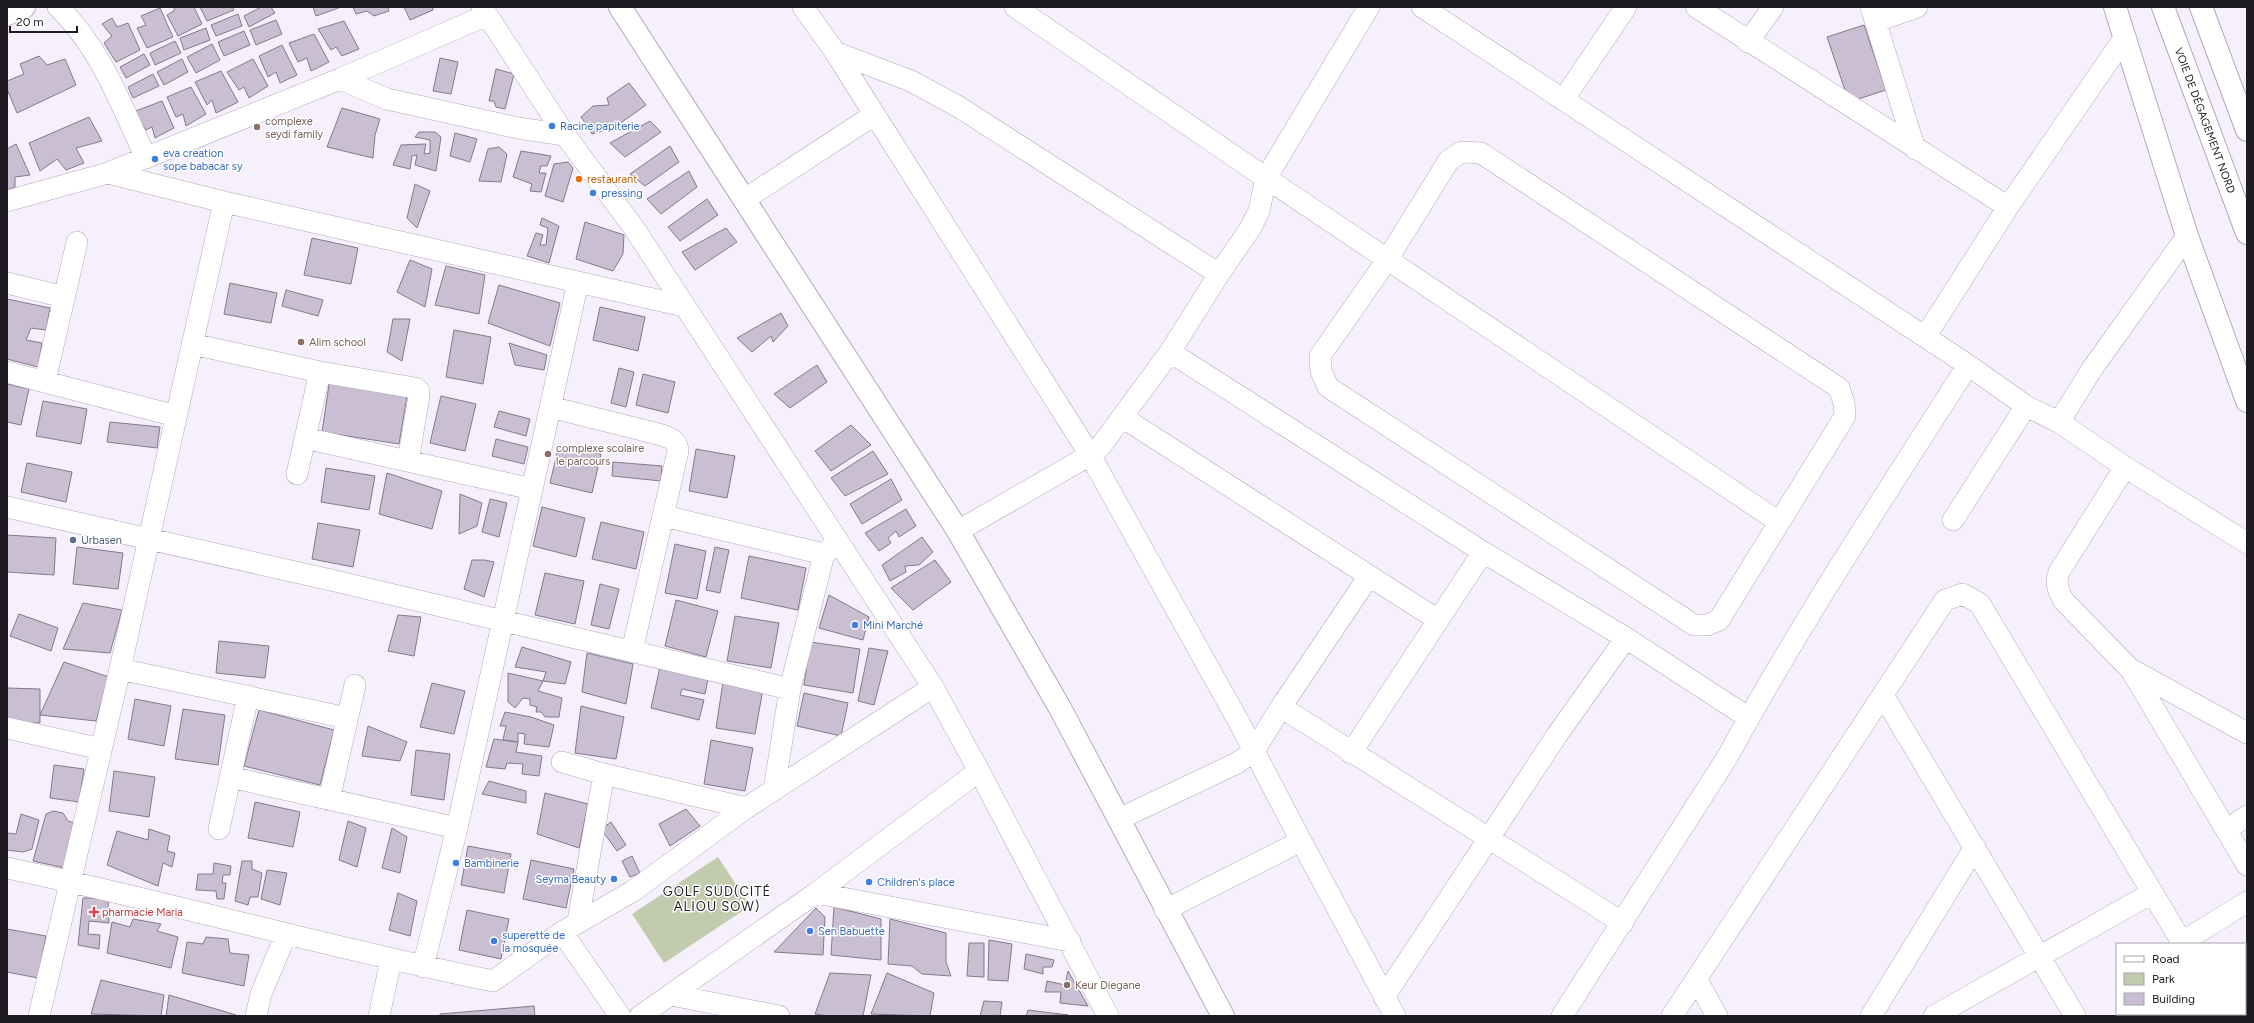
<svg xmlns="http://www.w3.org/2000/svg" width="2254" height="1023" viewBox="0 0 2254 1023" font-family="Figtree,sans-serif">
<style>
.green{fill:#c3cbae}
.building{fill:#c9bed2;stroke:#84798d}
.lines{fill:none;stroke-linecap:round;stroke-linejoin:round}
.minor-casing{stroke:#b1a8bd;stroke-width:22}
.secondary-casing{stroke:#b1a8bd;stroke-width:24}
.trunk-casing{stroke:#b1a8bd;stroke-width:24}
.minor{stroke:#fff;stroke-width:21}
.secondary{stroke:#fff;stroke-width:22}
.trunk{stroke:#fff;stroke-width:22}
.shop-dot{fill:#3f7fe0;stroke:#fff;stroke-width:1.5}
.education-dot{fill:#8d6e63;stroke:#fff;stroke-width:1.5}
.food-dot{fill:#e8710a;stroke:#fff;stroke-width:1.5}
.service-dot{fill:#5c6f8a;stroke:#fff;stroke-width:1.5}
.health-dot{fill:#e0444e;stroke:#fff;stroke-width:1.5}
.labels{text-anchor:middle;dominant-baseline:central;stroke-width:3;stroke-linejoin:round;paint-order:stroke}
.street-label{font-size:11px;fill:#1e1b22;stroke:#fff}
.education-label{font-size:11px;fill:#785e54;stroke:#fff;text-anchor:start}
.shop-label{font-size:11px;fill:#366cbe;stroke:#fff;text-anchor:start}
.food-label{font-size:11px;fill:#c56008;stroke:#fff;text-anchor:start}
.service-label{font-size:11px;fill:#4e5e75;stroke:#fff;text-anchor:start}
.health-label{font-size:11px;fill:#be3a42;stroke:#fff;text-anchor:start}
.quarter-label{font-size:13px;letter-spacing:1px;fill:#1e1b22;stroke:#fff}
</style>
<rect width="100%" height="100%" fill="#f6f0fd"/>
<path class="green" d="M 718,857 L 750,906 L 664,963 L 632,914 Z"/>
<path class="building" d="M 173,7 L 194,7 L 202,24 L 178,36 L 167,15 L 175,10 Z
M 200,7 L 232,7 L 234,10 L 207,21 Z
M 261,7 L 271,7 L 275,13 L 249,27 L 244,16 Z
M 313,7 L 341,7 L 316,16 Z
M 353,7 L 388,7 L 389,11 L 374,16 L 367,11 L 356,14 Z
M 404,7 L 433,7 L 433,10 L 410,20 Z
M 160,8 L 173,37 L 147,48 L 137,28 L 146,25 L 141,16 Z
M 238,14 L 242,26 L 216,36 L 211,25 Z
M 112,18 L 117,27 L 128,23 L 140,50 L 116,62 L 104,43 L 112,36 L 102,24 Z
M 276,20 L 282,34 L 256,45 L 250,30 Z
M 344,21 L 359,49 L 342,56 L 336,47 L 331,50 L 318,29 Z
M 1864,25 L 1886,90 L 1849,102 L 1827,37 Z
M 206,28 L 210,40 L 184,50 L 180,38 Z
M 244,31 L 250,45 L 224,56 L 218,42 Z
M 314,34 L 329,62 L 311,71 L 307,58 L 298,62 L 289,43 Z
M 175,41 L 181,53 L 155,65 L 150,53 Z
M 212,44 L 220,60 L 196,73 L 187,57 Z
M 282,45 L 297,75 L 280,83 L 276,72 L 268,77 L 259,56 Z
M 144,54 L 150,65 L 126,78 L 120,67 Z
M 39,56 L 47,65 L 65,59 L 76,85 L 17,113 L 7,89 L 7,81 L 24,74 L 20,64 Z
M 440,58 L 458,62 L 451,94 L 433,91 Z
M 182,59 L 188,72 L 164,85 L 157,72 Z
M 253,59 L 268,86 L 249,98 L 244,87 L 239,90 L 227,72 Z
M 496,69 L 514,74 L 505,109 L 496,107 L 494,101 L 489,101 Z
M 221,71 L 238,102 L 216,113 L 212,100 L 207,105 L 195,82 Z
M 153,74 L 159,86 L 133,98 L 128,87 Z
M 629,83 L 646,105 L 615,127 L 592,134 L 581,117 L 593,106 L 609,105 L 607,98 Z
M 191,87 L 206,114 L 186,126 L 183,114 L 176,117 L 167,97 Z
M 162,101 L 174,128 L 155,138 L 152,127 L 146,130 L 133,112 Z
M 342,108 L 380,119 L 375,135 L 373,158 L 327,147 Z
M 89,117 L 102,141 L 76,148 L 84,163 L 66,170 L 57,159 L 40,171 L 29,143 Z
M 650,121 L 661,132 L 625,157 L 610,143 Z
M 419,132 L 435,132 L 441,137 L 436,171 L 415,165 L 417,155 L 412,156 L 410,169 L 393,165 L 401,145 L 426,144 L 424,154 L 430,153 L 430,140 L 415,137 Z
M 455,133 L 477,139 L 470,162 L 450,156 Z
M 16,144 L 30,175 L 15,177 L 15,187 L 7,190 L 7,149 Z
M 670,146 L 679,162 L 645,186 L 630,174 Z
M 499,147 L 507,154 L 501,182 L 479,181 L 488,149 Z
M 521,151 L 551,156 L 547,166 L 541,166 L 539,173 L 546,173 L 541,192 L 530,191 L 532,184 L 513,177 Z
M 568,162 L 573,168 L 563,202 L 545,196 L 554,164 Z
M 689,171 L 697,187 L 661,214 L 647,199 Z
M 415,184 L 430,191 L 417,228 L 407,218 Z
M 707,199 L 718,215 L 680,241 L 668,227 Z
M 542,218 L 559,226 L 549,263 L 527,256 L 536,233 L 543,235 L 540,245 L 546,245 L 548,228 L 540,225 Z
M 585,222 L 624,235 L 623,254 L 613,271 L 576,259 Z
M 726,228 L 737,242 L 695,270 L 682,252 Z
M 312,238 L 358,248 L 351,284 L 304,275 Z
M 410,260 L 432,269 L 425,307 L 397,292 Z
M 446,266 L 485,275 L 479,314 L 435,305 Z
M 230,283 L 277,293 L 271,323 L 224,314 Z
M 499,285 L 560,303 L 550,346 L 488,323 Z
M 286,290 L 323,300 L 318,316 L 282,306 Z
M 7,299 L 50,308 L 46,330 L 31,328 L 26,340 L 42,343 L 38,367 L 7,359 Z
M 600,307 L 645,317 L 638,351 L 593,340 Z
M 781,313 L 788,326 L 773,342 L 771,336 L 752,352 L 737,338 Z
M 393,319 L 410,319 L 402,361 L 387,352 Z
M 454,330 L 491,337 L 483,384 L 446,377 Z
M 509,343 L 547,355 L 544,370 L 515,365 Z
M 817,365 L 827,382 L 790,408 L 774,394 Z
M 619,368 L 634,372 L 626,407 L 611,403 Z
M 643,374 L 675,382 L 668,413 L 636,405 Z
M 330,378 L 408,390 L 399,444 L 322,432 Z
M 7,384 L 29,389 L 21,425 L 7,422 Z
M 441,396 L 476,404 L 465,451 L 430,443 Z
M 43,401 L 87,409 L 81,444 L 36,436 Z
M 499,411 L 530,419 L 526,436 L 494,427 Z
M 110,422 L 160,427 L 157,448 L 107,442 Z
M 851,425 L 871,445 L 831,471 L 815,451 Z
M 496,439 L 528,447 L 524,464 L 492,456 Z
M 559,445 L 601,454 L 592,493 L 550,483 Z
M 696,449 L 735,456 L 727,498 L 689,491 Z
M 873,451 L 888,474 L 845,496 L 831,478 Z
M 613,462 L 662,466 L 661,481 L 612,476 Z
M 27,463 L 72,472 L 66,502 L 21,492 Z
M 326,468 L 375,476 L 369,510 L 321,502 Z
M 387,473 L 442,491 L 432,529 L 379,514 Z
M 891,479 L 902,500 L 862,524 L 850,504 Z
M 460,494 L 482,503 L 477,526 L 459,534 Z
M 490,499 L 507,503 L 499,537 L 482,532 Z
M 542,507 L 585,518 L 576,557 L 533,546 Z
M 906,509 L 916,526 L 899,537 L 896,531 L 888,538 L 891,543 L 879,551 L 865,533 Z
M 601,522 L 644,532 L 636,569 L 592,559 Z
M 318,523 L 360,530 L 353,567 L 312,559 Z
M 7,535 L 56,538 L 54,575 L 7,572 Z
M 922,537 L 933,552 L 919,565 L 905,566 L 906,572 L 890,581 L 882,565 Z
M 675,544 L 706,551 L 697,599 L 665,593 Z
M 77,547 L 123,553 L 118,589 L 73,584 Z
M 715,547 L 729,550 L 720,593 L 706,590 Z
M 749,556 L 806,568 L 798,610 L 741,598 Z
M 472,560 L 485,560 L 494,562 L 484,597 L 464,589 Z
M 935,560 L 951,582 L 913,610 L 891,588 Z
M 545,573 L 584,581 L 575,624 L 535,615 Z
M 600,584 L 619,589 L 609,629 L 591,625 Z
M 829,595 L 869,617 L 863,640 L 819,628 Z
M 676,600 L 718,611 L 706,657 L 665,646 Z
M 83,603 L 122,610 L 110,653 L 63,649 Z
M 19,614 L 58,628 L 51,651 L 10,636 Z
M 398,615 L 421,617 L 414,656 L 388,651 Z
M 735,616 L 779,623 L 771,668 L 727,661 Z
M 219,641 L 269,646 L 265,678 L 216,673 Z
M 810,642 L 860,649 L 853,693 L 804,685 Z
M 522,647 L 571,662 L 565,684 L 543,681 L 546,672 L 515,667 Z
M 869,648 L 888,651 L 874,705 L 858,701 Z
M 587,653 L 633,664 L 626,704 L 582,692 Z
M 64,662 L 109,677 L 96,721 L 40,715 Z
M 661,662 L 709,674 L 705,694 L 682,689 L 680,695 L 704,700 L 699,720 L 651,708 Z
M 508,673 L 543,681 L 538,691 L 562,698 L 559,717 L 545,717 L 541,712 L 536,712 L 537,707 L 530,705 L 530,699 L 523,698 L 515,708 L 508,702 Z
M 723,682 L 763,689 L 755,734 L 716,728 Z
M 432,683 L 465,691 L 454,734 L 420,727 Z
M 7,688 L 40,689 L 40,723 L 7,722 Z
M 804,693 L 848,703 L 841,736 L 797,726 Z
M 135,699 L 171,706 L 164,746 L 128,739 Z
M 581,706 L 624,717 L 616,759 L 575,753 Z
M 183,709 L 225,715 L 218,765 L 175,759 Z
M 259,710 L 334,730 L 320,785 L 244,766 Z
M 505,712 L 531,717 L 554,725 L 549,747 L 524,744 L 525,734 L 518,733 L 518,742 L 503,740 L 506,726 L 500,726 Z
M 368,726 L 407,742 L 400,761 L 362,756 Z
M 494,739 L 518,742 L 516,752 L 542,756 L 539,776 L 522,774 L 523,764 L 507,763 L 505,769 L 486,767 Z
M 711,740 L 753,748 L 745,791 L 704,784 Z
M 416,750 L 450,754 L 444,800 L 411,795 Z
M 54,765 L 84,769 L 79,802 L 50,798 Z
M 114,771 L 155,777 L 149,817 L 109,811 Z
M 489,781 L 526,791 L 526,803 L 482,794 Z
M 545,793 L 588,804 L 579,848 L 537,834 Z
M 255,802 L 300,812 L 293,847 L 248,838 Z
M 686,809 L 700,826 L 670,846 L 659,824 Z
M 53,811 L 63,813 L 68,821 L 78,824 L 65,868 L 33,861 L 46,814 Z
M 21,814 L 39,820 L 32,849 L 23,852 L 7,850 L 7,833 L 16,834 Z
M 348,821 L 366,828 L 357,867 L 339,860 Z
M 611,822 L 626,845 L 617,851 L 601,829 Z
M 392,828 L 407,837 L 400,873 L 382,868 Z
M 149,829 L 170,836 L 167,851 L 175,853 L 172,867 L 163,863 L 158,886 L 107,865 L 117,831 L 148,840 Z
M 468,846 L 511,854 L 504,893 L 461,885 Z
M 632,856 L 640,873 L 630,877 L 622,861 Z
M 531,860 L 574,869 L 566,908 L 523,899 Z
M 242,861 L 252,861 L 252,869 L 262,873 L 258,897 L 250,897 L 248,905 L 235,901 Z
M 214,863 L 231,866 L 230,875 L 223,875 L 222,883 L 226,883 L 224,899 L 217,899 L 216,891 L 196,890 L 198,874 L 213,874 Z
M 267,870 L 287,873 L 280,905 L 261,899 Z
M 398,893 L 417,901 L 410,936 L 389,930 Z
M 83,898 L 108,898 L 109,923 L 89,921 L 88,934 L 100,935 L 99,949 L 78,945 Z
M 834,907 L 881,919 L 881,960 L 831,955 Z
M 816,908 L 825,917 L 823,955 L 774,952 Z
M 467,910 L 509,919 L 501,959 L 459,950 Z
M 133,919 L 161,924 L 157,931 L 178,937 L 171,968 L 107,953 L 112,922 L 130,927 Z
M 890,919 L 946,933 L 946,962 L 951,976 L 922,974 L 912,966 L 888,964 Z
M 7,929 L 46,936 L 38,978 L 7,972 Z
M 206,937 L 228,939 L 230,953 L 249,955 L 244,986 L 182,973 L 187,942 L 203,944 Z
M 989,940 L 1012,944 L 1008,981 L 988,980 Z
M 969,943 L 984,943 L 984,977 L 967,976 Z
M 1026,954 L 1054,960 L 1052,967 L 1043,967 L 1043,974 L 1024,969 Z
M 1068,971 L 1088,1006 L 1060,1003 L 1061,992 L 1045,992 L 1047,981 L 1065,985 Z
M 830,973 L 871,975 L 863,1016 L 828,1016 L 815,1014 Z
M 887,973 L 934,993 L 930,1016 L 871,1014 Z
M 101,980 L 164,995 L 161,1016 L 91,1014 Z
M 169,995 L 236,1015 L 236,1016 L 166,1016 Z
M 984,1001 L 1002,1002 L 1000,1016 L 980,1016 Z
M 534,1006 L 535,1016 L 440,1016 L 440,1014 Z
M 1028,1010 L 1068,1015 L 1026,1016 Z"/>
<g class="lines">
<g class="minor-casing">
<path id="minor" d="M 58,7 C 101,48 121,105 146,158
M 482,7 L 565,135 L 634,228 L 933,687 L 979,771 L 1108,1016
M 803,7 L 835,52 L 1090,455 L 1240,724 L 1301,841 L 1395,1016
M 1015,7 L 1266,178 L 1779,522
M 1422,7 L 1968,365 L 2026,406 L 2059,422 L 2125,467 L 2247,543
M 1696,7 L 2008,207
M 1871,7 L 1915,149
M 1877,21 L 1917,7
M 1748,42 L 1773,7
M 835,52 L 911,81 L 959,107 L 1219,274
M 340,79 L 387,99 L 518,128 L 565,135
M 1563,100 L 1626,7
M 1462,152 L 1481,153 L 1839,388 L 1844,403 L 1845,416 L 1719,620 L 1707,625 L 1694,625 L 1328,387 L 1321,371 L 1320,356 L 1387,260 L 1449,160 Z
M 108,173 L 340,79 L 487,15
M 745,199 L 874,115
M 7,201 L 108,173 L 224,202 L 684,306
M 7,283 L 64,297
M 1925,337 L 2008,207 L 2125,37
M 192,344 L 320,372 L 415,388 L 419,391 L 419,396 L 408,461
M 1170,352 L 1483,552 L 1626,638 L 1749,718
M 7,372 L 176,416
M 45,381 L 77,242
M 550,407 L 662,435 C 672,439 677,440 678,451 L 632,651
M 1122,417 L 1438,620
M 2059,422 L 2092,369 L 2187,236
M 305,438 L 532,489
M 2125,467 L 2059,572 C 2055,583 2058,591 2064,601 L 2131,670 L 2247,865
M 297,474 L 320,372
M 7,507 L 331,580 L 790,689
M 664,516 L 824,554
M 1953,520 L 2026,406
M 958,531 L 1090,455 L 1100,447 L 1170,352 L 1219,274 L 1250,229 L 1259,211 L 1266,178 L 1369,7
M 120,669 L 347,718
M 2132,670 L 2247,733
M 1883,695 L 2075,1016
M 1281,707 L 1369,576
M 7,728 L 101,749
M 1351,753 L 1483,552
M 562,762 L 604,774 L 746,808
M 230,777 L 457,828
M 774,790 L 790,689 L 824,554 L 838,542
M 329,800 L 355,685
M 1119,819 L 1237,763 L 1254,751 L 1281,707 L 1623,923
M 219,829 L 248,696
M 2226,830 L 2247,816
M 7,868 C 170,902 330,948 493,981 L 562,932 L 633,891 L 746,808 L 933,687
M 816,893 L 1070,941
M 1165,910 L 1301,841
M 578,921 L 604,774
M 562,932 L 620,1016
M 2182,942 L 2247,902
M 423,967 L 457,828 L 578,282
M 1697,980 L 1717,1016
M 671,995 L 779,1016
M 1384,997 L 1557,735 L 1626,638
M 2229,1014 L 2231,1016
M 39,1016 L 120,669 L 224,202
M 256,1016 L 261,994 L 286,934
M 379,1016 L 391,960
M 640,1016 L 816,893 L 979,771
M 1562,1016 L 1728,756 C 1801,622 1886,494 1968,365
M 1672,1016 L 1945,600 L 1963,594 L 1980,604 L 2183,944
M 1871,1016 L 1975,847
M 1934,1016 L 2152,893"/>
</g>
<g class="secondary-casing">
<path id="secondary" d="M 620,7 L 958,531 L 1060,708 L 1223,1016
M 2115,7 L 2187,236 L 2247,401
M 7,14 L 24,7"/>
</g>
<g class="trunk-casing">
<g id="trunk">
<path id="s1" d="M 2163,7 L 2247,233"/>
<path d="M 2201,7 L 2247,130"/>
</g>
</g>
<use href="#minor" class="minor"/>
<use href="#secondary" class="secondary"/>
<use href="#trunk" class="trunk"/>
</g>
<g class="shop-dot">
<circle cx="552" cy="126" r="4"/>
<circle cx="155" cy="159" r="4"/>
<circle cx="593" cy="193" r="4"/>
<circle cx="855" cy="625" r="4"/>
<circle cx="456" cy="863" r="4"/>
<circle cx="614" cy="879" r="4"/>
<circle cx="869" cy="882" r="4"/>
<circle cx="810" cy="931" r="4"/>
<circle cx="494" cy="941" r="4"/>
</g>
<g class="education-dot">
<circle cx="257" cy="127" r="4"/>
<circle cx="301" cy="342" r="4"/>
<circle cx="548" cy="454" r="4"/>
<circle cx="1067" cy="985" r="4"/>
</g>
<circle class="food-dot" cx="579" cy="179" r="4"/>
<circle class="service-dot" cx="73" cy="540" r="4"/>
<path class="health-dot" d="M92 906h4v4h4v4h-4v4h-4v-4h-4v-4h4z"/>
<g class="labels">
<g class="street-label">
<text stroke="none"><textPath href="#s1" startOffset="121">VOIE DE DÉGAGEMENT NORD</textPath></text>
</g>
<g class="education-label">
<text x="265" y="121">complexe<tspan x="265" dy="13">seydi family</tspan></text>
<text x="309" y="342">Alim school</text>
<text x="556" y="448">complexe scolaire<tspan x="556" dy="13">le parcours</tspan></text>
<text x="1075" y="985">Keur Diegane</text>
</g>
<g class="shop-label">
<text x="560" y="126">Racine papiterie</text>
<text x="163" y="153">eva creation<tspan x="163" dy="13">sope babacar sy</tspan></text>
<text x="601" y="193">pressing</text>
<text x="863" y="625">Mini Marché</text>
<text x="464" y="863">Bambinerie</text>
<text x="606" y="879" text-anchor="end">Seyma Beauty</text>
<text x="877" y="882">Children's place</text>
<text x="818" y="931">Sen Babuette</text>
<text x="502" y="935">superette de<tspan x="502" dy="13">la mosquée</tspan></text>
</g>
<g class="food-label">
<text x="587" y="179">restaurant</text>
</g>
<g class="service-label">
<text x="81" y="540">Urbasen</text>
</g>
<g class="health-label">
<text x="102" y="912">pharmacie Maria</text>
</g>
<g class="quarter-label">
<text x="717" y="891">GOLF SUD(CITÉ<tspan x="717" dy="15">ALIOU SOW)</tspan></text>
</g>
</g>
<rect width="2254" height="1023" fill="none" stroke="#1e1b22" stroke-width="16"/>
<rect x="2116" y="943" width="130" height="72" fill="#ffffff" stroke="#a5a4a7"/>
<rect x="2124" y="956" width="20" height="6" fill="#ffffff" stroke="#a5a4a7"/>
<text x="2152" y="963" font-size="12" fill="#1e1b22">Road</text>
<rect x="2124" y="973" width="20" height="12" fill="#c3cbae" stroke="#a5a4a7"/>
<text x="2152" y="983" font-size="12" fill="#1e1b22">Park</text>
<rect x="2124" y="993" width="20" height="12" fill="#c9bed2" stroke="#a5a4a7"/>
<text x="2152" y="1003" font-size="12" fill="#1e1b22">Building</text>
<path d="M10 26v6h67v-6" fill="none" stroke="#1e1b22" stroke-width="2"/>
<text x="16" y="26" font-size="12" fill="#1e1b22" stroke="#ffffff" stroke-width="3" paint-order="stroke">20 m</text>
</svg>
